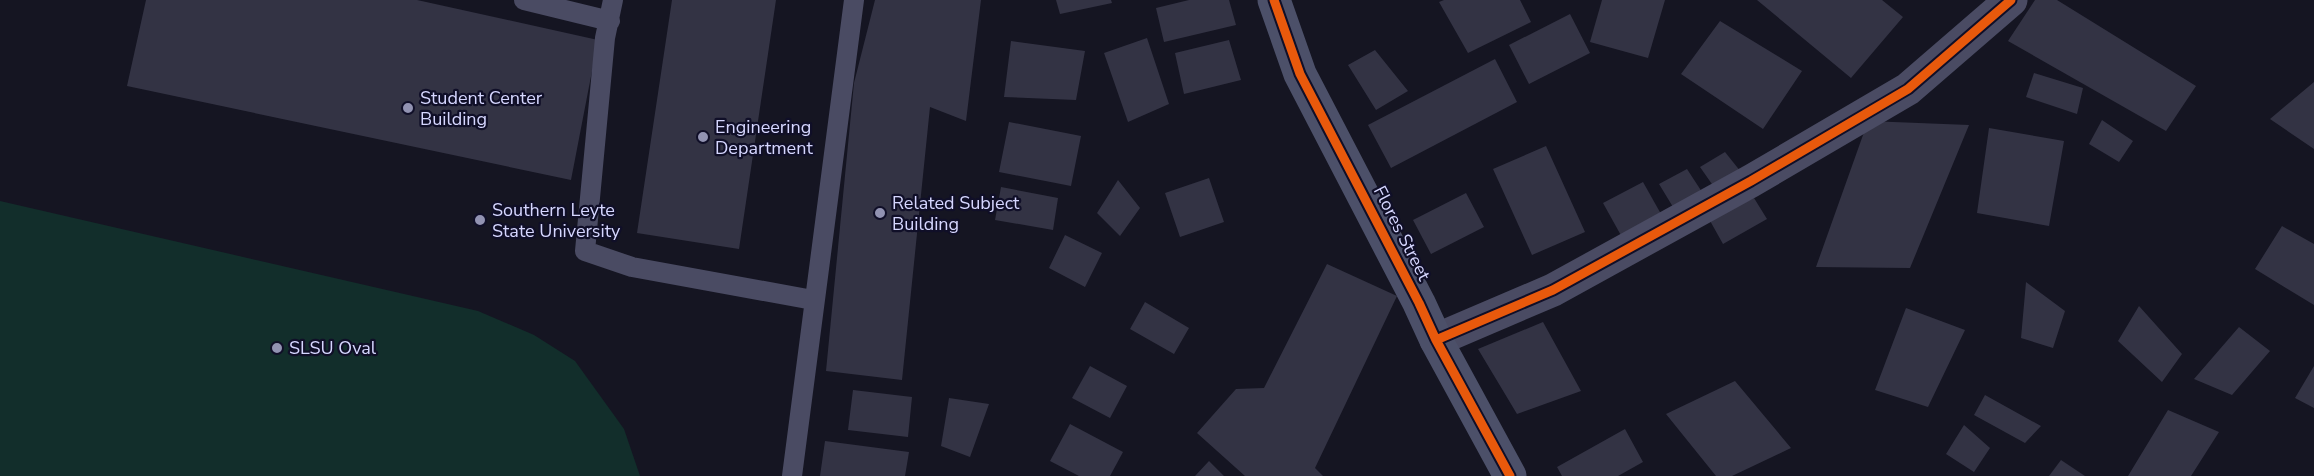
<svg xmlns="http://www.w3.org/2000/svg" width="2314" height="476" viewBox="0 0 2314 476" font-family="'Nunito Sans',sans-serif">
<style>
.green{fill:#122e2b}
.building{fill:#334}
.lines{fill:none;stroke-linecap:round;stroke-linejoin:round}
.lane{stroke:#4a4b63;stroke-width:20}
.street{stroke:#4a4b63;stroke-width:33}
.secondary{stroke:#4c5069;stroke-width:33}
.cycleway-casing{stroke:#100f28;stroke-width:13}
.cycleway{stroke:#e8590c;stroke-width:9}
.poi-dot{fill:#9293b2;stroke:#100f28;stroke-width:2}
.labels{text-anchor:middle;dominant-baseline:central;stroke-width:4.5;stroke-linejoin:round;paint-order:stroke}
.poi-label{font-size:18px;fill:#d6d7ff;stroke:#100f28;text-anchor:start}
.street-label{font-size:18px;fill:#d6d7ff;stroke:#100f28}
</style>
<rect width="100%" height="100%" fill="#151522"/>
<path class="green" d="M 0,201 L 478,311 L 534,335 L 575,361 L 624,429 L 640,476 L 0,476 Z"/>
<path class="building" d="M 146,0 L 417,0 L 598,40 L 571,180 L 127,86 Z
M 672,0 L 776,0 L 739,249 L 637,233 Z
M 875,0 L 981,0 L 966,121 L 930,107 L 902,380 L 826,371 L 854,83 Z
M 1056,0 L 1111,0 L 1112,3 L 1060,14 Z
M 1189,0 L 1229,0 L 1236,25 L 1164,42 L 1156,8 Z
M 1444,0 L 1520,0 L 1531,22 L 1468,53 L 1439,2 Z
M 1602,0 L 1665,0 L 1648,58 L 1590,42 Z
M 1757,0 L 1882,0 L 1903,17 L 1851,78 Z
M 2035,0 L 2057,0 L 2196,86 L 2166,131 L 2008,41 Z
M 1570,14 L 1590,53 L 1529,84 L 1509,45 Z
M 1720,21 L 1802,71 L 1763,129 L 1681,74 Z
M 1147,38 L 1169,104 L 1128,122 L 1104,53 Z
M 1229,40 L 1241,80 L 1184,94 L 1175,53 Z
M 1011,41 L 1085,51 L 1076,100 L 1004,97 Z
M 1375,50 L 1408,91 L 1376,110 L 1348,65 Z
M 1495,59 L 1517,102 L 1391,168 L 1368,125 Z
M 2034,73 L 2083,88 L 2077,114 L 2026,97 Z
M 2314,82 L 2314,149 L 2270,119 Z
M 2102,120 L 2133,141 L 2119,162 L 2089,144 Z
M 1868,121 L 1969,125 L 1910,268 L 1816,267 Z
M 1009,122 L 1081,136 L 1071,186 L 999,172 Z
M 1989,128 L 2064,141 L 2049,226 L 1977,213 Z
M 1546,146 L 1585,232 L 1532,255 L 1493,169 Z
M 1725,152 L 1741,172 L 1714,187 L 1700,167 Z
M 1687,169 L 1702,192 L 1673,207 L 1659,184 Z
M 1209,178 L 1224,222 L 1180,237 L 1165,193 Z
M 1118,180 L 1140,208 L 1120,236 L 1097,213 Z
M 1643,182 L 1661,214 L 1623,239 L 1603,203 Z
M 1001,187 L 1058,198 L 1053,230 L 995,220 Z
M 1466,193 L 1484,227 L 1431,254 L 1413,220 Z
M 1754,198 L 1767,219 L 1723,244 L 1709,219 Z
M 2282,226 L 2314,244 L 2314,305 L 2255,269 Z
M 1065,235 L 1102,253 L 1085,287 L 1049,268 Z
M 1327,264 L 1397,296 L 1315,468 L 1323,476 L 1245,476 L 1197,433 L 1236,389 L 1264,388 Z
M 2026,282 L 2065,311 L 2053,348 L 2021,338 Z
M 1145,302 L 1189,328 L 1174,354 L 1130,329 Z
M 2139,306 L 2182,354 L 2162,382 L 2118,341 Z
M 1906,308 L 1965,330 L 1928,407 L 1875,390 Z
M 1543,322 L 1581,391 L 1517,414 L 1478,349 Z
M 2239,327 L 2270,351 L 2232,395 L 2194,379 Z
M 1090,366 L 1127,386 L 1110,418 L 1072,398 Z
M 2314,366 L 2314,408 L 2295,398 Z
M 1735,381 L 1791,448 L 1732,476 L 1716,476 L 1666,414 Z
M 853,390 L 912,397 L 908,437 L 848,430 Z
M 1985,395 L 2041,426 L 2025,443 L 1974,415 Z
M 949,398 L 989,404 L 970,457 L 941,446 Z
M 2168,410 L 2219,432 L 2191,476 L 2128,476 Z
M 1070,424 L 1123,452 L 1110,476 L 1079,476 L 1050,461 Z
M 1964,425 L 1990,448 L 1974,472 L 1946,454 Z
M 1625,429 L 1643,462 L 1618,476 L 1562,476 L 1557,467 Z
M 825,441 L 909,452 L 905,476 L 820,476 Z
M 2061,460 L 2085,476 L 2049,476 Z
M 1209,461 L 1224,476 L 1195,476 Z"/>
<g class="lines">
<path class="lane" d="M 524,0 L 610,21
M 613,0 L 605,38 L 585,251 L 632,267 L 813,300
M 792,476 L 854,0"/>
<path class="street" d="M 1436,340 L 1553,290 L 1751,181 L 1908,89 L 2011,0"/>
<path class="secondary" d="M 1274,0 L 1300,74 L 1419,303 L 1436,340 L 1510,476"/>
<g class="cycleway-casing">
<path id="cycleway" d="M 1274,0 L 1300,74 L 1419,303 L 1436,340 L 1510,476
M 1436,340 L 1553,290 L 1751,181 L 1908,89 L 2011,0"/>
</g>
<use href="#cycleway" class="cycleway"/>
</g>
<g class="poi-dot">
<circle cx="408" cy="108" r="6"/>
<circle cx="703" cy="137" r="6"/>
<circle cx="880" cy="213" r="6"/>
<circle cx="480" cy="220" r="6"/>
<circle cx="277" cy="348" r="6"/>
</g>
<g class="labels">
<g class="poi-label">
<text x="420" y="98">Student Center<tspan x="420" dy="21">Building</tspan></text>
<text x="715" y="127">Engineering<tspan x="715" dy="21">Department</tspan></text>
<text x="892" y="203">Related Subject<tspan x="892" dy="21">Building</tspan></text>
<text x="492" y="210">Southern Leyte<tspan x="492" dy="21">State University</tspan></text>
<text x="289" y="348">SLSU Oval</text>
</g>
<g class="street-label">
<text transform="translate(1402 233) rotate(63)">Flores Street</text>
</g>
</g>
</svg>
